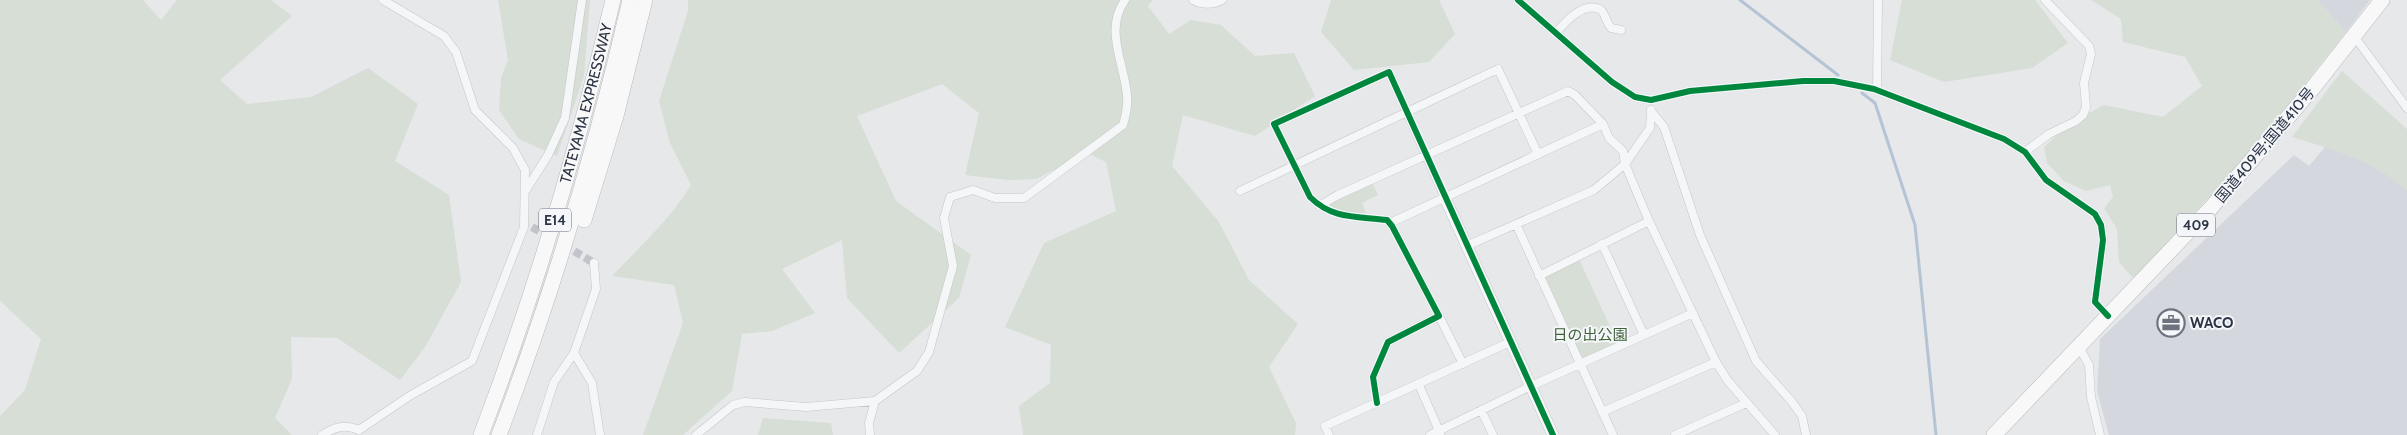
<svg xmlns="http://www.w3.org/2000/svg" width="2407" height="435" viewBox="0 0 2407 435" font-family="Cabin,'Noto Sans JP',sans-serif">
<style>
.built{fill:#d4d7dd}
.green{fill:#d6ded6}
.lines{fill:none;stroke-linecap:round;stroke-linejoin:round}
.stream{stroke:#b4c4d5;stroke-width:3}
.street-tunnel{stroke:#c1c4c9;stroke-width:8;stroke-dasharray:8 4;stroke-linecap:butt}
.street-casing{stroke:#c4c6c8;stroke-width:9}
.secondary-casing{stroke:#c4c6c8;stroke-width:12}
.highway-casing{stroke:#b8bbbf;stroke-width:16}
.street{stroke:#f5f6f7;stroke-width:8}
.secondary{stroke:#f8f8f8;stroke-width:11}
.highway{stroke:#f8f8f8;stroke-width:15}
.cycleway-casing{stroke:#f4f6f9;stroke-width:9}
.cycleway{stroke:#00873e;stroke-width:6}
.labels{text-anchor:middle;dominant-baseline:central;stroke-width:4;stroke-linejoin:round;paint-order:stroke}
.shield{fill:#f4f6f9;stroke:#676e7b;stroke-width:1}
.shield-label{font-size:14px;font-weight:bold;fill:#2b3445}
.street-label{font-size:15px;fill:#2b3445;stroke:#f4f6f9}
.poi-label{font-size:15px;font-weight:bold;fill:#2b3445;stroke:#f4f6f9;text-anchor:start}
.park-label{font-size:15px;fill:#3f6138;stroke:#f4f6f9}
</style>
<rect width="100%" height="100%" fill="#e6e8ea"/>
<path class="built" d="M 2317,0 L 2370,0 L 2346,32 Z
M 2325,147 L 2351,155 L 2392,177 L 2407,191 L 2407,435 L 2109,435 L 2097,391 L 2100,339 L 2294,155 L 2309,166 Z"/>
<path class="green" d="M 0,0 L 143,0 L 161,20 L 177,0 L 271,0 L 292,16 L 220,80 L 247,104 L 311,97 L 368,68 L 418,104 L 395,161 L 449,195 L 461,282 L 425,347 L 400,380 L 337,338 L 291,337 L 292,379 L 275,418 L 292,435 L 0,435 L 0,416 L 25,390 L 41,339 L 0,301 Z
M 498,0 L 590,0 L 584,76 L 557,156 L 519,139 L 499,110 L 501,78 L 508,60 Z
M 688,0 L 1153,0 L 1148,6 L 1169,34 L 1191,20 L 1221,25 L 1255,56 L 1294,53 L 1315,96 L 1255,136 L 1183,115 L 1172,166 L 1219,222 L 1249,280 L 1298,324 L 1269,367 L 1296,423 L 1295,435 L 1023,435 L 1019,406 L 1050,383 L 1051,345 L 1005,327 L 1044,243 L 1116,211 L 1106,162 L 1087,153 L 1036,179 L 1009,180 L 965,175 L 979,113 L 942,84 L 857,116 L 896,201 L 971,255 L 959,298 L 899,353 L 847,298 L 842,240 L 782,269 L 815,313 L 772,331 L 742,334 L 732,391 L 683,435 L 643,435 L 683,323 L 674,285 L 612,276 C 640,246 670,220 691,185 L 670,143 L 659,101 L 688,11 Z
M 1331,0 L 1439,0 L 1455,34 L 1429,62 L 1354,70 L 1321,32 Z
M 1902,0 L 2035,0 L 2068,43 L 2032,68 L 1944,82 L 1890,60 Z
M 2091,0 L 2317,0 L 2346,32 L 2266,133 L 2140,274 L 2132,277 L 2119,262 L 2117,229 L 2104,208 L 2113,197 L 2110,185 L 2086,191 L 2064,181 L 2047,163 L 2044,147 L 2056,136 L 2057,130 L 2104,105 L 2163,117 L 2202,86 L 2185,57 L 2123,42 L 2121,19 Z
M 2342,71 L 2407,129 L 2407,191 C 2375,161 2334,150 2292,137 Z
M 1371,180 L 1378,195 L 1362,203 L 1368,218 L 1319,206 Z
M 1578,257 L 1619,346 L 1580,364 L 1539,276 Z
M 763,418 L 831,423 L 833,435 L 758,435 Z"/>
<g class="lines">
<path class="stream" d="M 1740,0 L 1838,75
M 1862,93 L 1875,103 L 1915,225 L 1936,435"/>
<path class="street-tunnel" d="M 532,227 L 549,237
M 564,245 L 594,263"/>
<g class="street-casing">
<path id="street" d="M 1193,0 C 1202,5 1213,5 1222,0
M 1518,0 L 1612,82 L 1635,97 L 1651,100 L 1690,91 L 1803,81 L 1834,81 L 1874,89 L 2004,139 L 2025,152 L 2046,180 L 2095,214 L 2101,225 L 2103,240 L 2095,302 L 2108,316
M 1556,33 C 1565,22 1585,0 1601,10 C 1606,15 1606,22 1611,28 L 1621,30
M 2354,36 L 2407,108
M 1877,90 L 1878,0
M 1651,111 L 1664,127 L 1700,235 L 1756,361 L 1792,402 L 1802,416 L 1806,435
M 2025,152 L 2049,134 L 2076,121 L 2083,115 L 2086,107 L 2084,83 L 2091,54 L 2089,46 L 2045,0
M 526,190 L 548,155 L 565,118 L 582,0
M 1240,191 L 1498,69 L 1538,154
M 1319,206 L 1338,195 L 1568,91 L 1575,95 L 1603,124 L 1609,138 L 1623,151 L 1625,164 L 1649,221 L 1716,362 L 1728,381 L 1775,435
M 1390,223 L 1603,124
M 1516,224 L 1613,435
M 1602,244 L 1644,335
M 1466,246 L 1594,190 L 1625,164 L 1650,128 L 1651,110
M 1539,276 L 1649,221
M 1439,316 L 1463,364
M 2079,347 L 2089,365 L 2091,397 L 2100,435
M 574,353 L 592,383 L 600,435
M 1419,385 L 1440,433
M 1377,403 L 1373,377 L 1388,342 L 1439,316 L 1392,226 L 1387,220 C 1357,216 1333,220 1310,197 L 1274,124 L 1389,72 L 1445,198
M 1481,410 L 1493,435
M 1602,412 L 1716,362
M 359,430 L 411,395 L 472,361 L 524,227 L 525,170 L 513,148 L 475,110 L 456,52 L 444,36 L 383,0
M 322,435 C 335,427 344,424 359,430
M 537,435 L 554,382 L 574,353 L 596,289 L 594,263
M 696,435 L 733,405 L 745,402 L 806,407 L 875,401 L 917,371 L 929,352 L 953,266 L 944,218 L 950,197 L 973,190 L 995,198 L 1024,198 L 1123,125 C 1126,115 1128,105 1127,95 C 1124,62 1104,30 1125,0
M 870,435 L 869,423 L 875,401
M 1329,435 L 1325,426 L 1510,342
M 1430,435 L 1531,386 L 1693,313
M 1675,435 L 1746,403"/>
</g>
<g class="secondary-casing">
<path id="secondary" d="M 1445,198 L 1553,435"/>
</g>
<g class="highway-casing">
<g id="highway">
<path d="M 584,220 L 616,116 L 645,0"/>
<path id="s1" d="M 481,435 C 535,293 578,148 613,0"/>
<path d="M 499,435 C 553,293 596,148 630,0"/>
<path d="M 1994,435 L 2210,209 L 2312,89 L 2382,0"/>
</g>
</g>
<use href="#street" class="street"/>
<use href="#secondary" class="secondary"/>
<use href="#highway" class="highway"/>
<g class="cycleway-casing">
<path id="cycleway" d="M 1518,0 L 1612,82 L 1635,97 L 1651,100 L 1690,91 L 1803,81 L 1834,81 L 1874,89 L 2004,139 L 2025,152 L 2046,180 L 2095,214 L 2101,225 L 2103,240 L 2095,302 L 2108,316
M 1377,403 L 1373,377 L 1388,342 L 1439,316 L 1392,226 L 1387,220 C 1357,216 1333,220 1310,197 L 1274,124 L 1389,72 L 1553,435"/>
</g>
<use href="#cycleway" class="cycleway"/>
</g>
<defs>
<g id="office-ring" transform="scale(1.4375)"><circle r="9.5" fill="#f4f6f9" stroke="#6c737f" stroke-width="1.5"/><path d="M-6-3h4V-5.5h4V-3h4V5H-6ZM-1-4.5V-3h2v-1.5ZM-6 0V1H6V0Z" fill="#6c737f"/></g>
</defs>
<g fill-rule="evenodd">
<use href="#office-ring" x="2171" y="323"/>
</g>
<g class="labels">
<g class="shield">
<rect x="539" y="208.5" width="32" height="23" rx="4"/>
<rect x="2177" y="213.5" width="38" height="23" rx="4"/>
</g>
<g class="shield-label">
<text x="555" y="220">E14</text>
<text x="2196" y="225">409</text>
</g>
<g class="street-label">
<text stroke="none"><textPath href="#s1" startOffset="348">TATEYAMA EXPRESSWAY</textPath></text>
<text transform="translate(2265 145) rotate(-50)">国道409号;国道410号</text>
</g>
<g class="poi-label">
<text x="2190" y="323">WACO</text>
</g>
<g class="park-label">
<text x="1590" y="335">日の出公園</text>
</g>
</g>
</svg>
